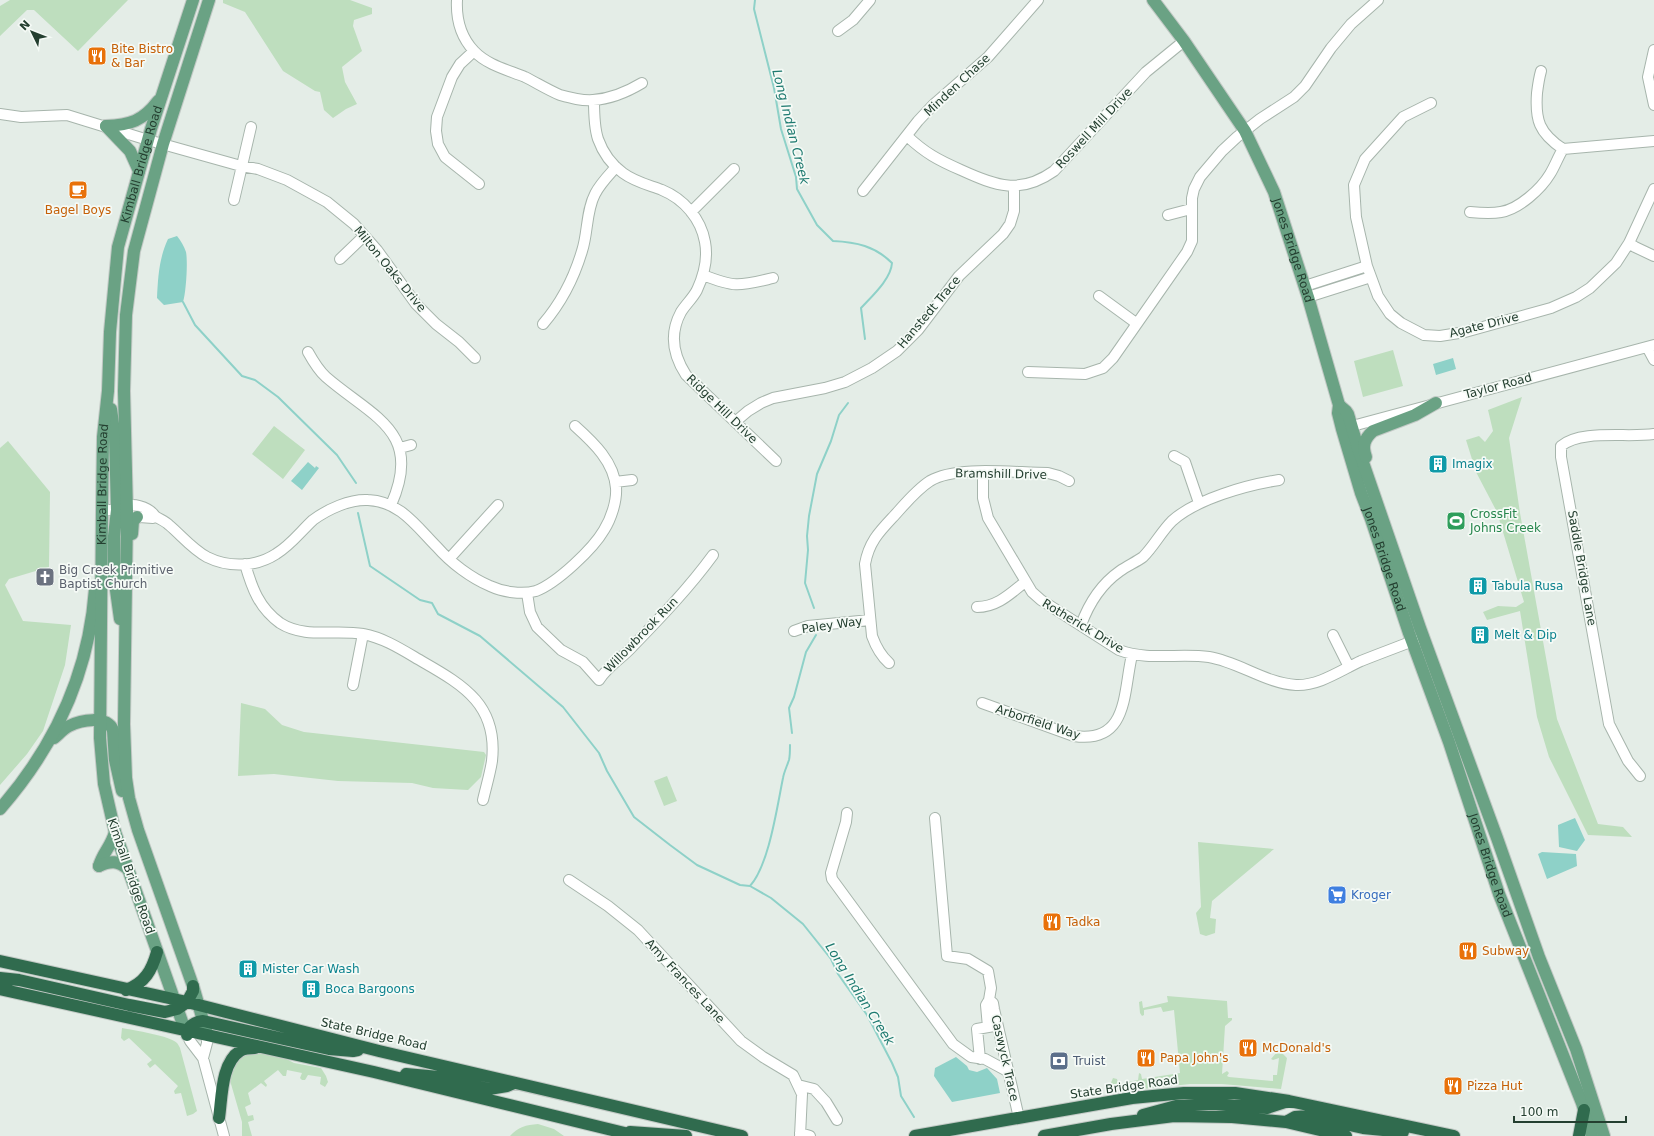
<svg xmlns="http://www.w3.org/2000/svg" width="1654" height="1136" viewBox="0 0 1654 1136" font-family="'DejaVu Sans',sans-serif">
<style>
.green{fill:#bedebe}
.water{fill:#8ed1c8}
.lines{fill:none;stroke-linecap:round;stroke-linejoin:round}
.stream{stroke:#8ed1c8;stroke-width:2}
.minor-casing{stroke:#a7b5ac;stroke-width:12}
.major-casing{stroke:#c2c9c5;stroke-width:14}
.highway-casing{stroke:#c2c9c5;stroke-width:14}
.minor{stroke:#fff;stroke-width:10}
.major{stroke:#6aa284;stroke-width:12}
.highway{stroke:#306b4e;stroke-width:12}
.labels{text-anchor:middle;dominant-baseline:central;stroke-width:3.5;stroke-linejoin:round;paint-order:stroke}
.food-label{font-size:12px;fill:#c56008;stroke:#f5faf6;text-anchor:start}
.street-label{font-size:12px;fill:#243f30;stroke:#f5faf6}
.culture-label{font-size:12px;fill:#0d838f;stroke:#f5faf6;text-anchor:start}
.leisure-label{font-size:12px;fill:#27864d;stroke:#f5faf6;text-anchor:start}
.worship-label{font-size:12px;fill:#5b616d;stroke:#f5faf6;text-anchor:start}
.shop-label{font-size:12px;fill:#366cbe;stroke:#f5faf6;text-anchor:start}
.service-label{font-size:12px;fill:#4e5e75;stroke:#f5faf6;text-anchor:start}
.water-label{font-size:13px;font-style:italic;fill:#1e7a70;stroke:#f5faf6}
</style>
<rect width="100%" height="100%" fill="#e4ede7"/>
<path class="green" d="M 10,0 L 128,0 L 78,51 L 34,10 L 27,10 L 0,36 L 0,6 Z
M 223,0 L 350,0 L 372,8 L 372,14 L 354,20 L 353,26 L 362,51 L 342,67 L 345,82 L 357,104 L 346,109 L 333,118 L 324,110 L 320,92 L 315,91 L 283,71 L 245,12 L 223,3 Z
M 1393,350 L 1403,386 L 1363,397 L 1354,361 Z
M 1522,397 L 1509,438 L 1520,513 L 1557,719 L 1598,824 L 1623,827 L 1632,837 L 1588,835 L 1549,757 L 1537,717 L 1520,611 L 1487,620 L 1483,612 L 1498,606 L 1516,607 L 1524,602 L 1497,512 L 1476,472 L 1466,440 L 1479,436 L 1485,442 L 1493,431 L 1488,410 Z
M 274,426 L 305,450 L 283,479 L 252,454 Z
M 8,441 L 50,492 L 49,567 L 9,579 L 5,585 L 23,621 L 71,625 L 65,665 L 43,731 L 27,754 L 0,785 L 0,448 Z
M 241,703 L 265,709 L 282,725 L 304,732 L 484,752 L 486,755 L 481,777 L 468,790 L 433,788 L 412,783 L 338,781 L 274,774 L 238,776 Z
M 667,776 L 677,801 L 664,806 L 654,781 Z
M 1198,842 L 1274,849 L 1212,901 L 1210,918 L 1216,919 L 1215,933 L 1206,936 L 1200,934 L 1196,913 L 1201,907 Z
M 1167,996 L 1227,1001 L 1228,1018 L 1232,1018 L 1232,1020 L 1225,1026 L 1222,1074 L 1227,1071 L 1229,1073 L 1227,1076 L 1229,1077 L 1273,1081 L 1273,1075 L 1277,1075 L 1279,1058 L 1273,1060 L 1271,1059 L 1277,1052 L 1281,1052 L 1287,1058 L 1281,1089 L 1222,1084 L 1190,1084 L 1114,1092 L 1110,1090 L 1110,1085 L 1113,1078 L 1117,1079 L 1118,1084 L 1138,1080 L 1139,1073 L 1141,1074 L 1142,1079 L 1180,1073 L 1174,1010 L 1163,1012 L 1161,1007 L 1144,1010 L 1144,1015 L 1142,1016 L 1140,1013 L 1139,1002 L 1142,1001 L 1143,1008 L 1168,1002 Z
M 122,1028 C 133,1030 171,1036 177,1043 C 178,1044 179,1046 180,1048 L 197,1111 L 193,1114 L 187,1116 L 181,1093 L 175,1094 L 174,1091 L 178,1086 L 155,1064 L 150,1068 L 147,1064 L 152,1060 L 129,1038 L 124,1041 L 121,1038 Z
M 253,1051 L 279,1055 L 294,1063 L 321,1068 L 326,1076 L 328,1082 L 325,1087 L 320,1084 L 321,1077 L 308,1075 L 305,1080 L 302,1080 L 300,1078 L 302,1073 L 287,1070 L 286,1076 L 283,1076 L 278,1070 L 264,1081 L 267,1085 L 266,1087 L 261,1083 L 248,1093 L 251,1104 L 245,1107 L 248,1116 L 253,1115 L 254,1120 L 248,1122 L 252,1136 L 242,1136 L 242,1122 L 229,1077 L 236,1060 Z
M 538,1124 L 554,1129 L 564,1136 L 510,1136 C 518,1127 526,1125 538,1124 Z"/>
<path class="water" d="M 177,236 C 181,241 184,246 186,252 C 188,262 186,293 183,302 L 164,305 L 157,298 C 158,278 159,258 168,239 Z
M 1453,358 L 1456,369 L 1436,375 L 1433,364 Z
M 308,462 L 315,468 L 316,466 L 319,468 L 302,490 L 291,481 Z
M 1575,818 L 1585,840 L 1577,851 L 1559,847 L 1558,825 Z
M 1542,852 L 1576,854 L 1577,866 L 1547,879 L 1538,854 Z
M 956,1057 L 967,1066 L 969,1070 L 977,1072 L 987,1068 L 997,1079 L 1000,1093 L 952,1102 L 934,1076 L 935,1068 Z"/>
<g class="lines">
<path class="stream" d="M 755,0 L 754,9 L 774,88 L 781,129 L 796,177 L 797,189 L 817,225 L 833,241 C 856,242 875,246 892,263 C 891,279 872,296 861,308 L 865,339
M 183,302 L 195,325 L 242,376 L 255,380 L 278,397 L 337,455 L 356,483
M 358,513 L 370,566 L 420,600 L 432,603 L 438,614 L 480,636 L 563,707 L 599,753 L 607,771 L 634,817 L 670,845 L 697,865 L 740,885 L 750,886 L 771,898 L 803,924 L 831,959 L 838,974 L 867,1015 L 892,1063 L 898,1077 L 901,1096 L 914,1117
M 814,608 L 805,583 L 808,550 L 807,536 L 809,516 L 817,474 L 831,441 L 839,415 L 848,403
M 792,733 L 789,708 L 794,697 L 806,652 L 816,635
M 750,886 C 769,865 777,807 783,778 C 784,772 787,766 789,760 C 790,756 790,750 790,745"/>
<g class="minor-casing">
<path id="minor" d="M 457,0 C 456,19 460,36 474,51 C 487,65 508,70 525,77 C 537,83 548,90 560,95 C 571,98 582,101 593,100 C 611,99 627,92 642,83
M 838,31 L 853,20 L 870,0
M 1654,50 L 1648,77 L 1654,105
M 474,51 L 460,64 L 452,77 L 437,117 L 436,131 L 438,144 L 445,157 L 479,184
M 1541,71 C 1539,78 1538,85 1537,93 C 1535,120 1539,133 1563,149 L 1654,141
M 594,100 C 594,113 594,127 598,139 C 603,153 612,165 623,173 C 635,182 649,185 662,190 C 684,199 701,219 705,242 C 708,258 704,275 697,290 C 693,298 686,304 681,312 C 669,334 673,355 686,375 L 776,461
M 1431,103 L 1403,117 L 1365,159 L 1354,185 L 1356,217 L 1367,266 L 1378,296 L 1390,314 L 1401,323 L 1424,335 L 1440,336 L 1465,332 L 1551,308 L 1576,297 L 1590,288 L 1616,263 L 1629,243 L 1654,189
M 0,114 L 21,117 L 67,115 L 148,140 L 241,166 L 258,169 L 287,180 L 327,202 L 354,224 L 377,250 L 416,304 L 436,324 L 459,342 L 475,358
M 907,136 C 925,153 938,160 961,170 C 996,186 1020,195 1054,171 L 1146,72 L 1184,41
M 863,191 L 918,121 L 933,105 L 988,57 L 1038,0
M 234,200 L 251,127
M 691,212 L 734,169
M 1470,212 C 1480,213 1491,214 1501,212 C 1519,209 1541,189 1550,174 C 1555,166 1558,157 1563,149
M 1168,215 L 1191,209
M 1629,243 L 1635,247 L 1654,256
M 340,259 L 364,236
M 703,275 C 736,288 739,286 773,278
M 1305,286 L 1367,266
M 1099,296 L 1136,323
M 1308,297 L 1371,277
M 543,324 C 561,303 574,278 582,251 C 588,233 586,211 595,194 C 600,184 608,176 616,167
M 1647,347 L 1654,360
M 308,352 C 313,361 318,370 326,377 C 372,417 424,431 391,505
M 1028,372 L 1085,374 L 1103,368 L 1113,358 L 1187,252 L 1192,241 L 1192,198 L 1194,189 L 1200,177 L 1222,151 L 1237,137 L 1260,119 L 1294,97 L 1305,86 L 1331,48 L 1351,24 L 1378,0
M 735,422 L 748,411 L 761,403 L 773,398 L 825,388 L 845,382 L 872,368 L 897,351 L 918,330 L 959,276 L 1003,234 L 1010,224 L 1014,211 L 1014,186
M 1345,428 L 1654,345
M 400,448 L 411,445
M 1174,456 L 1185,462 L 1199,503
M 983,472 L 983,498 L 988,518 L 1032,592 L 1041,600 L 1119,650 C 1148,661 1179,653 1209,657 C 1239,662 1265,683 1296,685 C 1319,686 1341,670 1361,661 C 1381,653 1403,645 1423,637
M 615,482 L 632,480
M 121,508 C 132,502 148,506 155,516
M 102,510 L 117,510 L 126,516 L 153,518 L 155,516 C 159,519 165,521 169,525 C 181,535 192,549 207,557 C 229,568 256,567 276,554 C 291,545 301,531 313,520 C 328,509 350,499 368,500 C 400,501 417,527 437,547 C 451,563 471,578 490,586 C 503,592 522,595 536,591 C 557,583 593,549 604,530 C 611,519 617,501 616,488 C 614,462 594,443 575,426
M 449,559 L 498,505
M 245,564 C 252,588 259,608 280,623 C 305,639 336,629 363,634 C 385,638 404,651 423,662 C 465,686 498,706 492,761 C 490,774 486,787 483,800
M 527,593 L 530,612 L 537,627 L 561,650 L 583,662 L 599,680 C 608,666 621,659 632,647 C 660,618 689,588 713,555
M 977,607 C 997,607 1010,594 1025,582
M 1081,625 C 1089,603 1100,585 1120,571 C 1127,566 1136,562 1143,557 C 1154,546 1161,532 1172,521 C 1196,499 1247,485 1279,480
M 794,631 L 808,626 L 870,620
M 1333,635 L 1349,667
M 889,663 C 880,655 876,647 872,636 L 865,564 C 869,542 879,532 894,516 C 905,504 916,490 930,481 C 957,465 1015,473 1048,473 L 1059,476 L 1069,481
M 353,685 L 363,634
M 982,703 L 1074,736 C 1129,744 1123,692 1132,655
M 1640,776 L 1628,761 L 1609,724 L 1561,457 L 1561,446 C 1581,429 1628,438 1654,434
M 847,813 L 846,822 L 831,873 L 832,879 L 953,1044 L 971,1057 L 985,1059 L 1009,1072
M 935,818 L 947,956 L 968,959 L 988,971 L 991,988 L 989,1000 L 986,1005 L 988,1027
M 569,880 L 608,906 L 638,930 L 741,1041 L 763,1057 L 793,1075 L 802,1094 L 800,1136
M 989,1000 L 993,1003 L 994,1009 L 1019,1118
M 185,1030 L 190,1041 L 203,1058 L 224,1136
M 203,1058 L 207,1043 L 207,1034
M 980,1059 L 977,1029 L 994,1026
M 798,1085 L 814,1089 L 826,1102 L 837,1120
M 800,1133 L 810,1136"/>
</g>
<g class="major-casing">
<g id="major">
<path id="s1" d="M 1153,0 L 1184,41 L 1245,131 L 1274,192 L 1308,297 L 1339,405 L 1338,413 L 1342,429 L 1361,493 L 1371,519 L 1409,633 L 1449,742 L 1499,894 L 1582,1103 L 1592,1136"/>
<path d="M 106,126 C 130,125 143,121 158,101"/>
<path d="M 106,126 L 130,151 L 139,171"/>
<path d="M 1339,405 L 1346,411 L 1348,414 L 1358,448 L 1420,628 L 1497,838 L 1539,957 L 1576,1049 L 1604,1136"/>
<path d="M 111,409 L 115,438 L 117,510 L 114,536 L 114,576 L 120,619"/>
<path d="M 1366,457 C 1362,446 1364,439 1373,431 L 1415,415 L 1436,403"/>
<path d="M 132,534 L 133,521 L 137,517"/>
<path d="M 54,738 C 59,734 63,729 69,726 C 81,720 106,715 113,730 L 115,760 L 122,791"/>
<path d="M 0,809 C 55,746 89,672 95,589"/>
<path d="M 99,866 C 103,852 111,847 115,832"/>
<path d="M 99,866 C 111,860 118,861 128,869"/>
<path id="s2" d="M 185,1030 L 115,832 L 104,784 L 100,738 L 102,510 L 103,437 L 108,391 L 110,332 L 118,247 L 151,129 L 193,0"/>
<path d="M 207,1034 L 193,986 L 138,830 L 129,798 L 126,778 L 124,724 L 127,511 L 124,391 L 126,315 L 134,251 L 163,144 L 209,0"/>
</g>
</g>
<g class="highway-casing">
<path id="highway" d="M 0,961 L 187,1002 L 379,1051 L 742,1136
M 0,978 L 19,980 L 129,1005 L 165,1012 L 177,1009 L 187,1002 L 193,991 L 193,986
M 0,989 L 374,1072 L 637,1136
M 126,990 C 145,983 152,970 157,952
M 187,1035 C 187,1026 195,1022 203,1021 L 329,1049 L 353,1051 L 358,1050
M 406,1074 L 439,1077 L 489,1089 L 507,1086 L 514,1083
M 1143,1115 L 1176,1106 L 1213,1104 L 1267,1108 L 1288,1101
M 219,1118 C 222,1098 221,1063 240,1051 C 244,1048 250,1048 255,1048
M 1286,1122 L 1295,1117 L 1308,1116 L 1363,1128 L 1403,1132
M 630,1132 L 686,1136
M 915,1136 L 1132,1098 L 1184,1093 L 1235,1093 L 1289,1101 L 1454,1136
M 1044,1136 L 1111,1124 L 1174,1116 L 1232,1117 L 1286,1122 L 1346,1136
M 1579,1136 L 1584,1110"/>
</g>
<use href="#minor" class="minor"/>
<use href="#major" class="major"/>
<use href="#highway" class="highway"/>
</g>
<defs>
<g id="restaurant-square" transform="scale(1)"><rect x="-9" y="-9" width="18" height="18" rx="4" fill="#e8710a" stroke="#f5faf6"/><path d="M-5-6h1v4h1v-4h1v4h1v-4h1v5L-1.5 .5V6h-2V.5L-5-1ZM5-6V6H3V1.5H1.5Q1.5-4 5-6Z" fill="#fff"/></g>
<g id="cafe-square" transform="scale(1)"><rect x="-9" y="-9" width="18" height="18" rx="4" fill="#e8710a" stroke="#f5faf6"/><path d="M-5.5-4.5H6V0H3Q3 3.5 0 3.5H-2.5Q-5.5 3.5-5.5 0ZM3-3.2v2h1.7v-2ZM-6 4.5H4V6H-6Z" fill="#fff"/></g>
<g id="building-square" transform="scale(1)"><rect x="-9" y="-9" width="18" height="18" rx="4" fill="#0f9aa8" stroke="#f5faf6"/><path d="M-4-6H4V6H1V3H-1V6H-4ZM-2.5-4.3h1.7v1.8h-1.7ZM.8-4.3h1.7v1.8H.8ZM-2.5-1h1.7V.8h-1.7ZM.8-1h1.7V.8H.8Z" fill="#fff"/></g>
<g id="stadium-square" transform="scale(1)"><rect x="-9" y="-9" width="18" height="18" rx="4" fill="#2e9e5b" stroke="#f5faf6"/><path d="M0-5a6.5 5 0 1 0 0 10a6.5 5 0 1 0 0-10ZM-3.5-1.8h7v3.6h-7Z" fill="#fff"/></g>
<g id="church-square" transform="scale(1)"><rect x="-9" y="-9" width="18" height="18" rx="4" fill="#6b7280" stroke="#f5faf6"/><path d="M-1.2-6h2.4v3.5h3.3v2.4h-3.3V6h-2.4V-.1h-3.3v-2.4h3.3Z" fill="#fff"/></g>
<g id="supermarket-square" transform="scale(1)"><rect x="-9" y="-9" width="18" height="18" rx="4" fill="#3f7fe0" stroke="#f5faf6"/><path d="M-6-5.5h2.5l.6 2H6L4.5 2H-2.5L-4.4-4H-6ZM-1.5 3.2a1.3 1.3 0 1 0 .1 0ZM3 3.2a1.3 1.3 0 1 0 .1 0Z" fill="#fff"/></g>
<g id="bank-square" transform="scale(1)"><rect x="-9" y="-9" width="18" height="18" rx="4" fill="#5c6f8a" stroke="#f5faf6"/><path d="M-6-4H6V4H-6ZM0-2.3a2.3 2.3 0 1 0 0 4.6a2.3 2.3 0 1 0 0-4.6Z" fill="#fff"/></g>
</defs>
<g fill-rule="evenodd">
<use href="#restaurant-square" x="97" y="56"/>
<use href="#cafe-square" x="78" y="190"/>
<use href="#building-square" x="1438" y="464"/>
<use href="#stadium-square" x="1456" y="521"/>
<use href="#church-square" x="45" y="577"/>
<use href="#building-square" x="1478" y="586"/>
<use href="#building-square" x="1480" y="635"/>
<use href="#supermarket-square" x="1337" y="895"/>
<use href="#restaurant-square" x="1052" y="922"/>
<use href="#restaurant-square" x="1468" y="951"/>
<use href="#building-square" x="248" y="969"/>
<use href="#building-square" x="311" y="989"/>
<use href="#restaurant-square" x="1248" y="1048"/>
<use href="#restaurant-square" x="1146" y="1058"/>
<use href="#bank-square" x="1059" y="1061"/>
<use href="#restaurant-square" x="1453" y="1086"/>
</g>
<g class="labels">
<g class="food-label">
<text x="111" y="49">Bite Bistro<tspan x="111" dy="14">&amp; Bar</tspan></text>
<text x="78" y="210" text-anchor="middle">Bagel Boys</text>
<text x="1066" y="922">Tadka</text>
<text x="1482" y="951">Subway</text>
<text x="1262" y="1048">McDonald's</text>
<text x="1160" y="1058">Papa John's</text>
<text x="1467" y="1086">Pizza Hut</text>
</g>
<g class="street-label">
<text transform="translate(957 85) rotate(-43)">Minden Chase</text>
<text transform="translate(1094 128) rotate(-47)">Roswell Mill Drive</text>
<text stroke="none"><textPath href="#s2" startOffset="883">Kimball Bridge Road</textPath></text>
<text stroke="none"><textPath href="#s1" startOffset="289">Jones Bridge Road</textPath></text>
<text transform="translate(390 269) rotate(51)">Milton Oaks Drive</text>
<text transform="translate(929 312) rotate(-50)">Hanstedt Trace</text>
<text transform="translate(1484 325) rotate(-14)">Agate Drive</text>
<text transform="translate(1498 386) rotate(-15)">Taylor Road</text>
<text transform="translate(722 409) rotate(44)">Ridge Hill Drive</text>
<text transform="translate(1001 474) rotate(1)">Bramshill Drive</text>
<text stroke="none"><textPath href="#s2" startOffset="559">Kimball Bridge Road</textPath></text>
<text stroke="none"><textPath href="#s1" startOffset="612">Jones Bridge Road</textPath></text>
<text transform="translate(1582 568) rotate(80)">Saddle Bridge Lane</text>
<text transform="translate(832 625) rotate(-8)">Paley Way</text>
<text transform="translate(1083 626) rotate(31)">Rotherick Drive</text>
<text transform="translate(641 635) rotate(-46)">Willowbrook Run</text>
<text transform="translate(1038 722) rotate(18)">Arborfield Way</text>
<text stroke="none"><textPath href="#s1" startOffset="936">Jones Bridge Road</textPath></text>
<text transform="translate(131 876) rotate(71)">Kimball Bridge Road</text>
<text transform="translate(685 981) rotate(47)">Amy Frances Lane</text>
<text transform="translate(374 1034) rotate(13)">State Bridge Road</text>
<text transform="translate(1005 1058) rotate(77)">Caswyck Trace</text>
<text transform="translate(1124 1087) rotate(-8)">State Bridge Road</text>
</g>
<g class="culture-label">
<text x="1452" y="464">Imagix</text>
<text x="1492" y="586">Tabula Rusa</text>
<text x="1494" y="635">Melt &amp; Dip</text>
<text x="262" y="969">Mister Car Wash</text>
<text x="325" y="989">Boca Bargoons</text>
</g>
<g class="leisure-label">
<text x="1470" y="514">CrossFit<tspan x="1470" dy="14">Johns Creek</tspan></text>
</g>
<g class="worship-label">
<text x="59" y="570">Big Creek Primitive<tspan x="59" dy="14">Baptist Church</tspan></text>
</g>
<g class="shop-label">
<text x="1351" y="895">Kroger</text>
</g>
<g class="service-label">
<text x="1073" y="1061">Truist</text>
</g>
<g class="water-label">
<text transform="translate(791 127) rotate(76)">Long Indian Creek</text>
<text transform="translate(860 994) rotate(58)">Long Indian Creek</text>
</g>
</g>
<g transform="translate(32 32) rotate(313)" stroke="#f5faf6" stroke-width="3" paint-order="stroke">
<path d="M0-3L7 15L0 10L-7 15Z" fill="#243f30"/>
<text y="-6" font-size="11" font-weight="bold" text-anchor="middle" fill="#243f30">N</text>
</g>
<path d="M1514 1116v6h112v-6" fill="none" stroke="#243f30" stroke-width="2"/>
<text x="1520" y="1116" font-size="12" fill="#243f30" stroke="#f5faf6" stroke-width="3" paint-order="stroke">100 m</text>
</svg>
